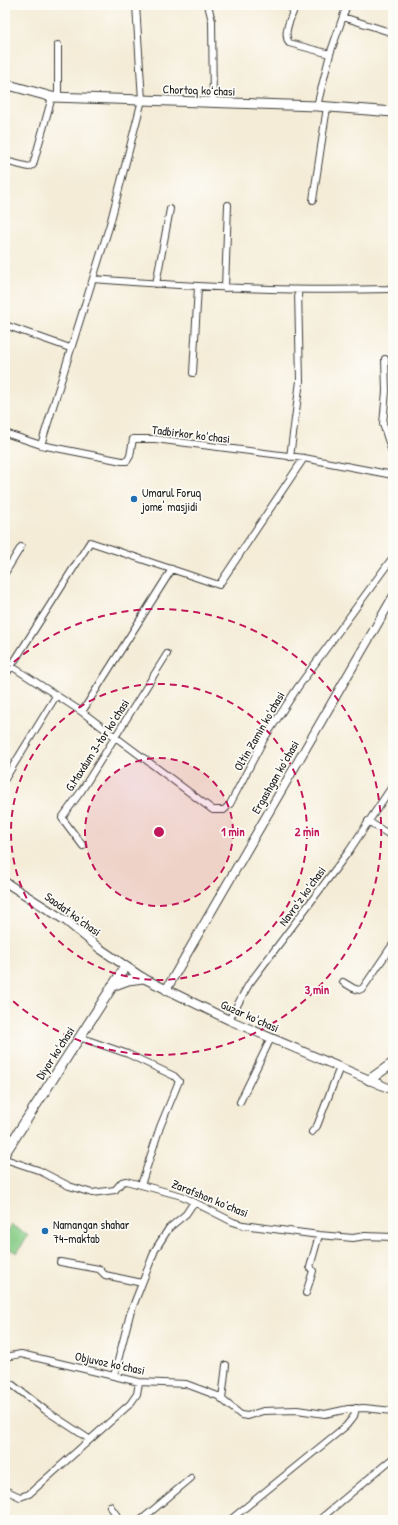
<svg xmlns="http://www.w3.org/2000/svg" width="398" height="1525" viewBox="0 0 398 1525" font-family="'Patrick Hand',sans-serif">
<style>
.green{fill:#86cc86;stroke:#517451}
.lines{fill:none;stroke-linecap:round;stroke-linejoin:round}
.minor-casing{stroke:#3c3b38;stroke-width:8}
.tertiary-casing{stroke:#3c3b38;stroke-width:10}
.secondary-casing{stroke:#3c3b38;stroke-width:11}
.minor{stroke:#fff;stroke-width:6}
.tertiary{stroke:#fff;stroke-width:8}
.secondary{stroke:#fff;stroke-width:9}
.ring{fill:none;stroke:#c2185b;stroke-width:2;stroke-dasharray:7 5}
.poi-dot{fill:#1f6fb2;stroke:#fdfcf7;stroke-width:1.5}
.labels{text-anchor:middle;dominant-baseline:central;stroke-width:3.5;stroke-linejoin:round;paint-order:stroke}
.street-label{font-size:12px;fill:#1c1c1c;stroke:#fdfcf7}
.poi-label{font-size:12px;fill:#1c1c1c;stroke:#fdfcf7;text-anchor:start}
.centre{fill:#c2185b;stroke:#fdfcf7;stroke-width:2}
.ring-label{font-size:12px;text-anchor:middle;font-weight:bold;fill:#c2185b;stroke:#fdfcf7;stroke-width:3.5;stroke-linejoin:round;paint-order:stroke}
</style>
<rect width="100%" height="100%" fill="#fdfcf7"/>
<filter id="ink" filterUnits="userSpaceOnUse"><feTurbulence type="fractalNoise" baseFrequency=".025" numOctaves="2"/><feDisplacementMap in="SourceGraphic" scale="8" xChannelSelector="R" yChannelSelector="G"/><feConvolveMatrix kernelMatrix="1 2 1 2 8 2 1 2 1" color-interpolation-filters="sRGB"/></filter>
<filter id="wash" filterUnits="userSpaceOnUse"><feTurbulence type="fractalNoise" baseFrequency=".012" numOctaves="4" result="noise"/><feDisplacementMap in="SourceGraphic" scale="16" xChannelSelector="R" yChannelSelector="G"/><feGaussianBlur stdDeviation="0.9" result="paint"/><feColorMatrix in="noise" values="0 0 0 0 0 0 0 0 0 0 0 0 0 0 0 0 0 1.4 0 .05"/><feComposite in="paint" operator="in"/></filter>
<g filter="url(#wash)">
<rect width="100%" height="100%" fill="#f4ecd7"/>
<path class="green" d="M 11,1225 L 28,1235 L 17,1253 L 5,1246 L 5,1236 Z"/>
</g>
<g filter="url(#ink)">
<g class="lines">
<g class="minor-casing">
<path id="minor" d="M 208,5 L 212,21 L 213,102
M 296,5 C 292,16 282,32 289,43 L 330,54
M 5,10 L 6,5
M 343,17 L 393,33
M 58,97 L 58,45
M 317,106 L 330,54 L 347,5
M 5,161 L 29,167 L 33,165 L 52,97
M 313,200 L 327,107
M 93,279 C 191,287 290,292 389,289 L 393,285
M 156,284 L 170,209
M 225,288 L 228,205
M 5,325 L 70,348
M 385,359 L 386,391 L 383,424 L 393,455
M 193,373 L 198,287
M 5,433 L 41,445 L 122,461 L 127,461 L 130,456 L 133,439 L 155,439 L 304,458 L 393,475
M 41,445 L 110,224 L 142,100 L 136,5
M 290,457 L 300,381 L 298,290
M 5,573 L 21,547
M 5,662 L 82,712 L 213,810 L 224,810 L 230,804 L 264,739 L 298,687 L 393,557
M 5,676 L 90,542 L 219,585 L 304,458
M 82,712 L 172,569
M 5,779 L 56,696
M 368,821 L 393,837
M 83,846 L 62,818 L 82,790 L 167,654
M 343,982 L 353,988 L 359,990 L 363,988 L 393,944
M 229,1020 L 249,984 L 349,851 L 393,785
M 79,1037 L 128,1054 L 174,1076 L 179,1081 L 160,1127 L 141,1185
M 240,1102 L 271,1038
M 312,1132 L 317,1126 L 340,1067
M 5,1159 L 38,1170 L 69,1186 L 92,1193 L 115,1190 L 122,1182 L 126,1181 L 141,1185 L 182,1196 L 233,1222 L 243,1225 L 319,1235 L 353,1238 L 365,1236 L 393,1237
M 60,1262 L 99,1269 L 105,1275 L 142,1283
M 306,1293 L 313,1271 L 310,1267 L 319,1235
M 5,1357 L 21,1354 L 139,1382 L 186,1384 L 218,1396 L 241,1415 L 247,1416 L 263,1411 L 297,1410 L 325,1414 L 348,1409 L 364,1408 L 393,1411
M 114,1376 L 130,1314 L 155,1250 L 169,1228 L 186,1214 L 194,1202
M 5,1379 L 45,1410 L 89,1439
M 222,1399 L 226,1365
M 5,1490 L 20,1497 L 29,1494 L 130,1404 L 137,1394 L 139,1382
M 110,1506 L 120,1520
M 141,1520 L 191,1478
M 230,1520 L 346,1426 L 354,1416 L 356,1408
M 319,1520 L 393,1458"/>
</g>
<g class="tertiary-casing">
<path id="tertiary" d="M 5,882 L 66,921 L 99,948 L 143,978 L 229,1020 L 393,1090
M 166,990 L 393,597"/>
</g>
<g class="secondary-casing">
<path id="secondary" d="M 5,84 L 52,97 L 317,106 L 393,112
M 112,986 L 128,980 L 143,978
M 369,1080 L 393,1063
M 5,1153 L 125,967"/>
</g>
<use href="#minor" class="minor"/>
<use href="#tertiary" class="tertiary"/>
<use href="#secondary" class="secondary"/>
</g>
</g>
<circle cx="159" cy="832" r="74" fill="#c2185b" fill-opacity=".12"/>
<g class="ring">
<circle cx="159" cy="832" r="74"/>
<circle cx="159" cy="832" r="148"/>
<path d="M5 670A223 223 0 1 1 5 994"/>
</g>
<g class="poi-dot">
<circle cx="134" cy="499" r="4"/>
<circle cx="45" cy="1231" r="4"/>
</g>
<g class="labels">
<g class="street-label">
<text transform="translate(199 90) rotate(2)">Chortoq koʻchasi</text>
<text transform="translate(191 434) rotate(7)">Tadbirkor koʻchasi</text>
<text transform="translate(259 731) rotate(-60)">Oltin Zamin koʻchasi</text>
<text transform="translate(97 745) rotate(-57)">G.Maxdum 3-tor koʻchasi</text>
<text transform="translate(275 777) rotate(-60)">Ergashgan koʻchasi</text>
<text transform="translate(302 896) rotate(-54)">Navroʻz koʻchasi</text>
<text transform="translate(73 914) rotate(36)">Saodat koʻchasi</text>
<text transform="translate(250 1016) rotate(24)">Guzar koʻchasi</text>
<text transform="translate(55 1053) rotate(-57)">Diyor koʻchasi</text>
<text transform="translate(210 1198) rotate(22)">Zarafshon koʻchasi</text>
<text transform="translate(110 1363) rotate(12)">Objuvoz koʻchasi</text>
</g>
<g class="poi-label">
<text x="142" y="492">Umarul Foruq<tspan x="142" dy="14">jome' masjidi</tspan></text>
<text x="53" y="1224">Namangan shahar<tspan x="53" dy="14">74-maktab</tspan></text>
</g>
</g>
<circle cx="159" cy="832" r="6" class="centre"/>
<g class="ring-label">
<text x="233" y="836">1 min</text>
<text x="307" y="836">2 min</text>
<text x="317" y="994">3 min</text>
</g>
<rect width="398" height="1525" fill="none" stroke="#fdfcf7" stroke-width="20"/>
</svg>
